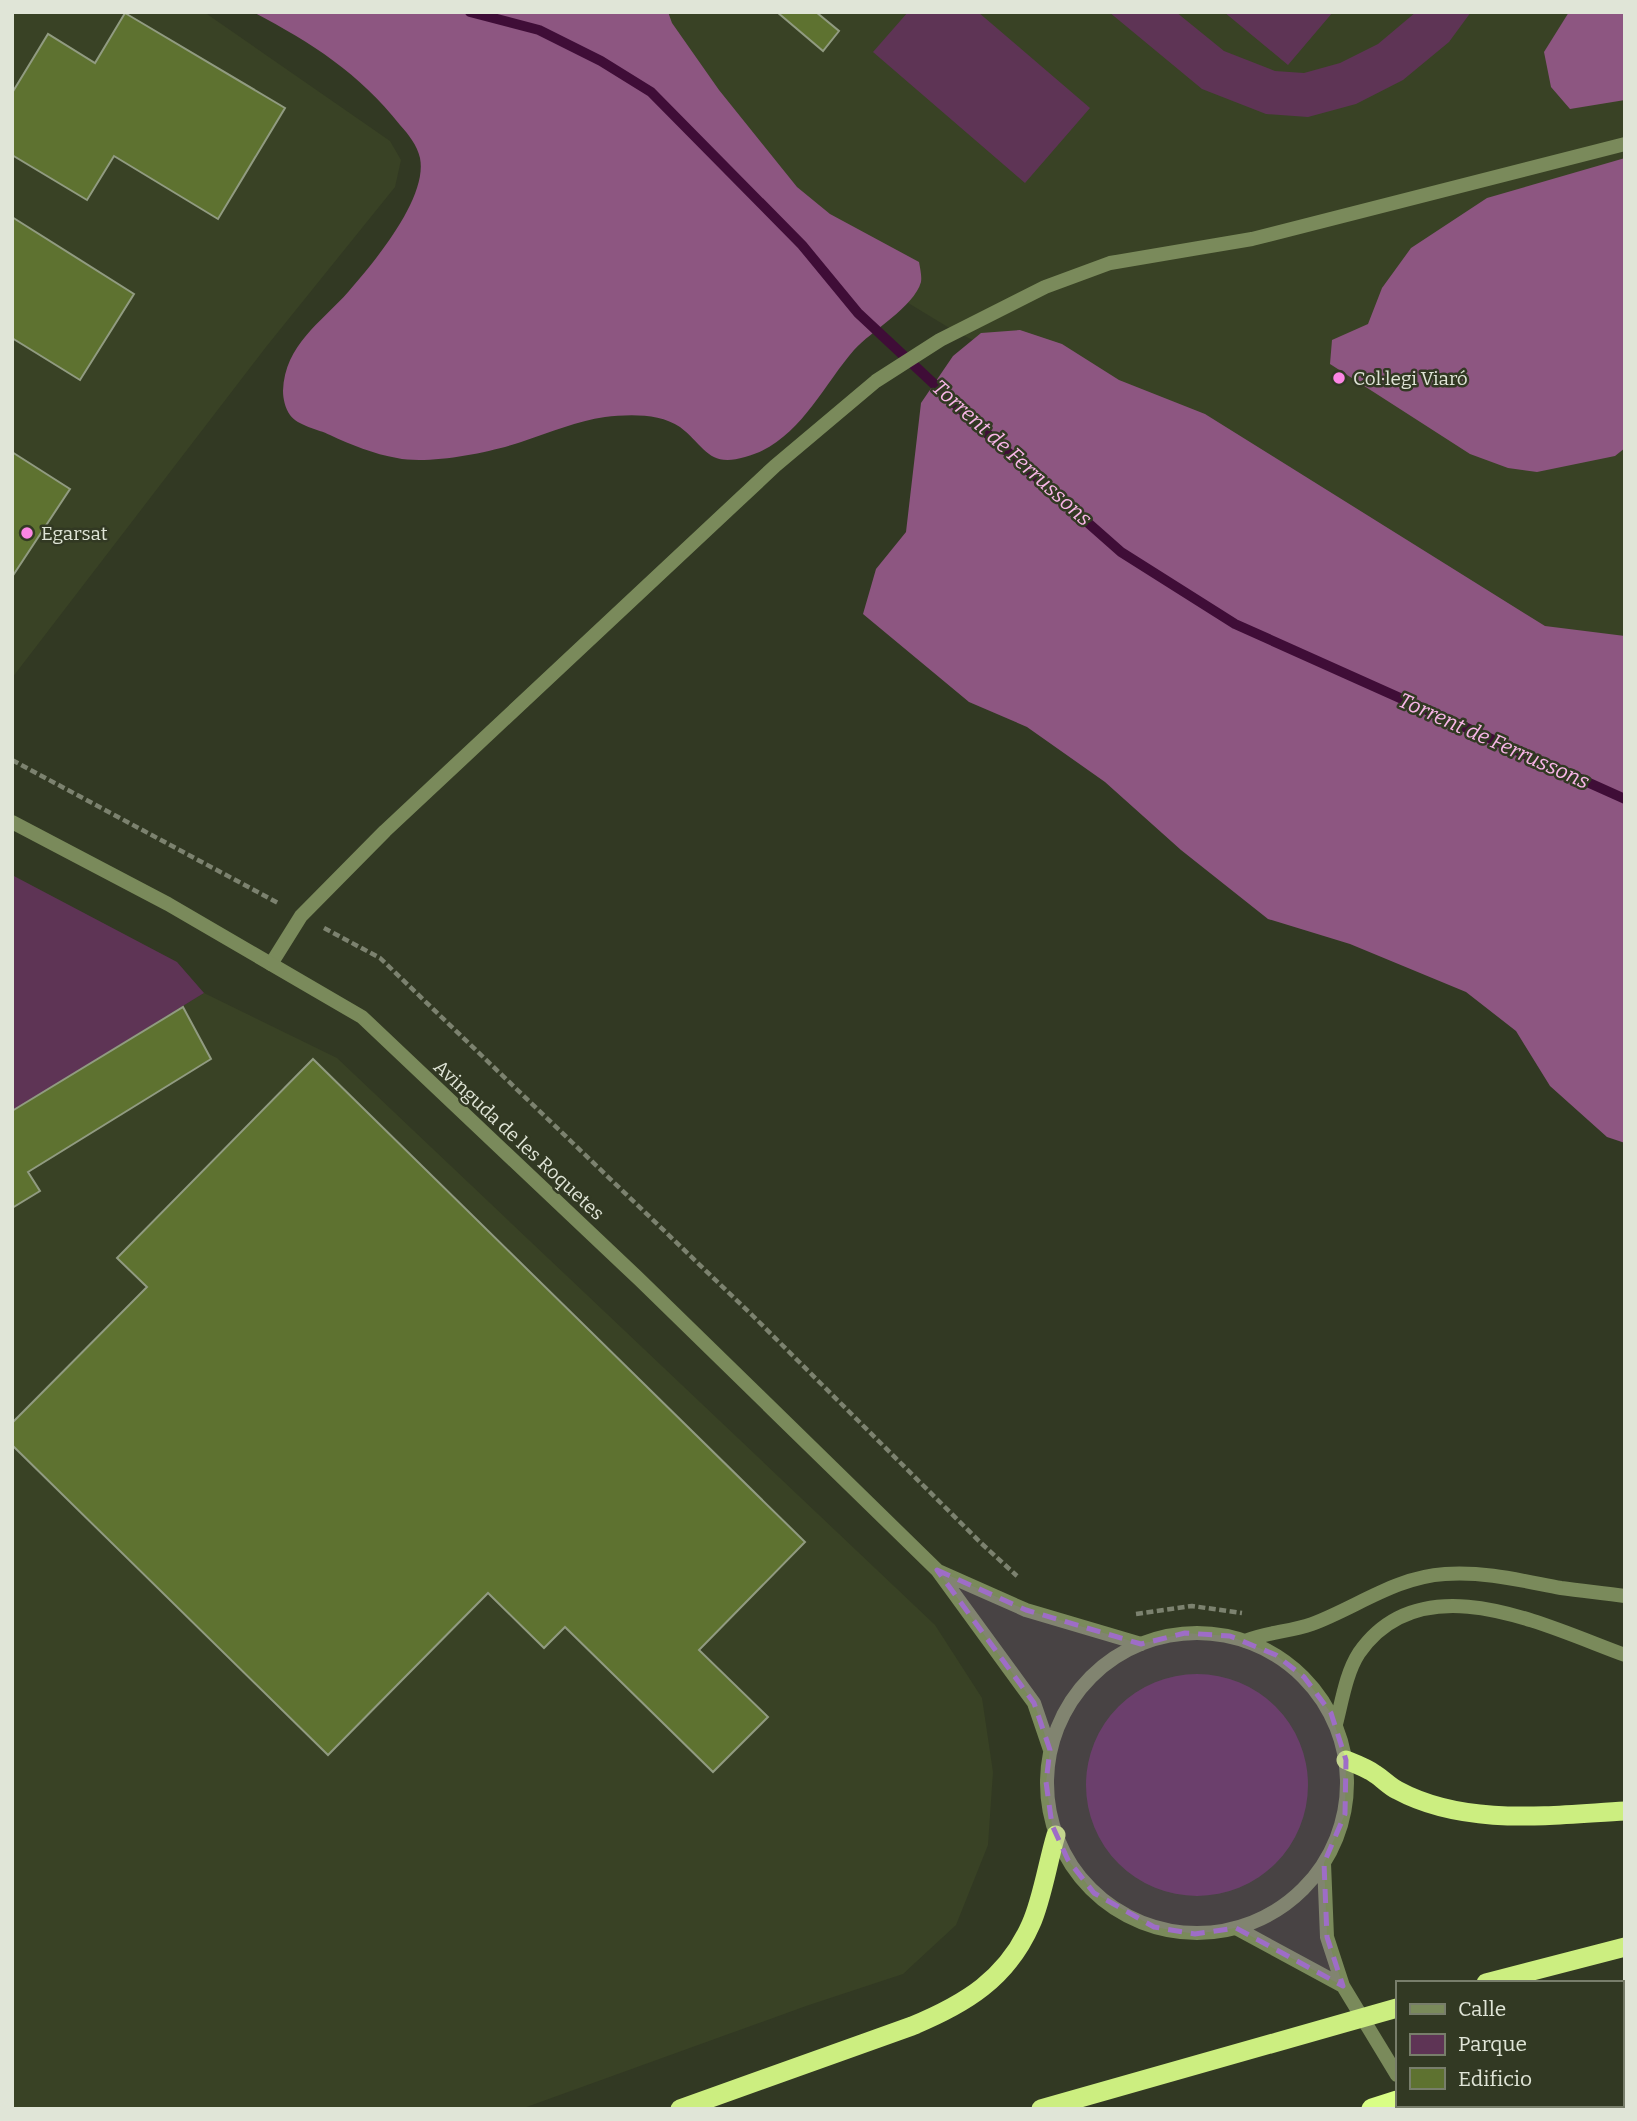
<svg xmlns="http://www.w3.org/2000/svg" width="1637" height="2121" viewBox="0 0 1637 2121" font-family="Bitter,serif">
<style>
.built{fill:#394225}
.green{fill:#5e3455}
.forest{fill:#8d5681}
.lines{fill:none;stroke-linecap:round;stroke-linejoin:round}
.stream{stroke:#3f0d37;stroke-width:10}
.building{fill:#5e7230;stroke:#919b81;stroke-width:2}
.path{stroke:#7c826f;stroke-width:4.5;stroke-dasharray:7 3.5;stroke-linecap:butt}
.service{stroke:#7a8a5b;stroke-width:14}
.tertiary{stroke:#7a8a5b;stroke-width:14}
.trunk{stroke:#ccee80;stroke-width:19}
.motorway{stroke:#d9fe85;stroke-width:21}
.marked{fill:#9e6dc7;fill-opacity:0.2;stroke:#9e6dc7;stroke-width:5;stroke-dasharray:14 9;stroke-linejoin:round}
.poi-dot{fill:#fc86e3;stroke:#323923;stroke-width:2.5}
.labels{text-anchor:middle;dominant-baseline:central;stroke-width:5;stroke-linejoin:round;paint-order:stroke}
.poi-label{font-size:19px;fill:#e0e5d7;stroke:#323923;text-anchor:start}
.street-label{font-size:19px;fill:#e0e5d7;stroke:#323923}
.water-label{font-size:21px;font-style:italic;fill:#f9b6e8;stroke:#323923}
</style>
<rect width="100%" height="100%" fill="#323923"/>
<path class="built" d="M 12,12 L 204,12 L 390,141 L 401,160 L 395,187 L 266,347 L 12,678 Z
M 533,12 L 1625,12 L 1625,662 L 1540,642 L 1149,423 L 956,332 L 500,55 Z
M 204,993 L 337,1058 L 935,1625 L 982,1698 L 993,1772 L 988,1845 L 956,1925 L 903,1974 L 806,2006 L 521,2109 L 12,2109 L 12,1111 Z"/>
<path class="green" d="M 908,12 L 978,12 L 1090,108 L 1025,183 L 873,52 Z
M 1109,12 L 1176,12 L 1224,51 L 1275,71 L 1304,73 L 1340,63 L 1378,44 L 1416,12 L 1471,12 L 1449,42 L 1403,80 L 1356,104 L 1308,117 L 1266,114 L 1202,89 Z
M 1224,12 L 1333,12 L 1288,65 Z
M 12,875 L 177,962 L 204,993 L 12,1111 Z
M1086 1785a111 111 0 1 1 222 0a111 111 0 1 1-222 0Z"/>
<path class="forest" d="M 253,12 L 668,12 L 672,23 L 719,90 L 797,187 L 830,214 L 919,262 C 920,268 922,276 921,282 C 914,307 871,331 854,350 C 821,388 798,443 745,457 C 708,468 705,446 680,427 C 660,413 628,414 605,417 C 577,421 551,432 524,441 C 493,452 429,465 397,458 C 374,454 351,445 330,435 C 318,429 298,426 290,415 C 285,408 283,398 283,391 C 285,344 321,323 349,291 C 374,262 428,198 420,158 C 417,145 409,135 400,125 C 359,73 312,43 253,12 Z
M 1569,12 L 1625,12 L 1625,100 L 1570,109 L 1551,87 L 1544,52 Z
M 1625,158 L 1625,448 L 1615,456 L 1537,472 L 1508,468 L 1470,454 L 1330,364 L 1332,340 L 1368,324 L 1382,288 L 1411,248 L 1487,198 Z
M 1020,330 L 1062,344 L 1119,380 L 1205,414 L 1545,626 L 1625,636 L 1625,1143 L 1607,1137 L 1550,1086 L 1516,1031 L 1466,992 L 1350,944 L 1268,919 L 1181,850 L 1105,782 L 1027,727 L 969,702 L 863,614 L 876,569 L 906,532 L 921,403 L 953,356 L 981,333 Z"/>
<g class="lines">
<path class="stream" d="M 470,12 L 539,30 L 601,61 L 651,92 L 802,245 L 858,313 L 993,439 L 1121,552 L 1235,624 L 1625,799"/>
</g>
<path class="building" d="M 777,12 L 816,12 L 839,31 L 823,51 Z
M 125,13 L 285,108 L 218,219 L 114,156 L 87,200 L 12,155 L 12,93 L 48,34 L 95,63 Z
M 12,217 L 134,294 L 80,380 L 12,338 Z
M 12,452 L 70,489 L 12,577 Z
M 183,1007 L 211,1059 L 28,1172 L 40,1191 L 12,1208 L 12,1111 Z
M 313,1059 L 805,1542 L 699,1650 L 768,1717 L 713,1772 L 565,1627 L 544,1648 L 488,1593 L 328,1755 L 12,1445 L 12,1423 L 147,1287 L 117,1258 Z"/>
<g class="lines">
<path class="path" d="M 12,760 L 280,904
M 324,928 L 380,958 L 753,1316 L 981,1543 L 1017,1576
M 1136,1614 L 1192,1606 L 1242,1613"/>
<path class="service" d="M 271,964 L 301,916 L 385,831 L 775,466 L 876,381 L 940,340 L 1045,287 L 1110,263 L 1252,239 L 1625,144"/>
<path class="tertiary" d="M 12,822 L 168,904 L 362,1017 L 640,1280 L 937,1570 L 1034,1703 L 1050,1750
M 938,1571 L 1026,1610 L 1141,1644
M1047 1783a150 150 0 1 1 300 0a150 150 0 1 1-300 0Z
M 1245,1641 C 1266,1632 1290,1632 1312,1624 C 1357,1607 1396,1577 1445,1574 C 1484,1571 1523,1581 1561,1588 C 1582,1591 1604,1593 1625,1596
M 1336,1724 C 1342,1701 1346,1673 1359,1653 C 1422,1562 1545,1626 1625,1655
M 1324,1863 L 1327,1937 L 1343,1986 L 1397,2075
M 1236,1928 L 1343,1986
M 1416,2105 L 1418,2109"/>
<path class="trunk" d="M 1346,1760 C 1356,1764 1367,1768 1375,1774 C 1383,1779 1389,1786 1397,1790 C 1465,1827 1551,1815 1625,1811
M 1486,1983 L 1625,1947
M 680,2109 L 912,2026 C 965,2004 1007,1979 1031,1924 C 1042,1900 1048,1861 1056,1835
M 1041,2109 L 1397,2008"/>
<path class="motorway" d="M 1621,2040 L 1625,2039
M 1372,2109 L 1397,2101"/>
</g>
<path class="marked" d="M 937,1570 L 1026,1610 L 1141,1644 L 1185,1633 L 1230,1636 L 1276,1655 L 1304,1677 L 1331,1713 L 1346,1760 L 1345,1814 L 1324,1863 L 1327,1937 L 1343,1986 L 1236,1928 L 1195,1934 L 1154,1927 L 1094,1893 L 1068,1860 L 1052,1825 L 1046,1782 L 1050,1750 L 1034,1703 Z"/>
<g class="poi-dot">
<circle cx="1339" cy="378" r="7"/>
<circle cx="27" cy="533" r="7"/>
</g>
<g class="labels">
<g class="poi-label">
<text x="1353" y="378">Col·legi Viaró</text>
<text x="41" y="533">Egarsat</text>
</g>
<g class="street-label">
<text transform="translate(519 1140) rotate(43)">Avinguda de les Roquetes</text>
</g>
<g class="water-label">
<text transform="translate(1012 453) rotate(42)">Torrent de Ferrussons</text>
<text transform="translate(1494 741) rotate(24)">Torrent de Ferrussons</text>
</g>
</g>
<rect width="1637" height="2121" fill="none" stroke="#e0e5d7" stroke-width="28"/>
<rect x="1396" y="1981" width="228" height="126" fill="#323923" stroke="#787e6b" stroke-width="2"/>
<rect x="1410" y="2004" width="35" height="10" fill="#7a8a5b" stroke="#787e6b" stroke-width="2"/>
<text x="1458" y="2016" font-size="21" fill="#e0e5d7">Calle</text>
<rect x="1410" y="2034" width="35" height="21" fill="#5e3455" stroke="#787e6b" stroke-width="2"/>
<text x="1458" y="2051" font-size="21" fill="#e0e5d7">Parque</text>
<rect x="1410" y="2068" width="35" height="21" fill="#5e7230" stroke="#787e6b" stroke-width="2"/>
<text x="1458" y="2086" font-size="21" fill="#e0e5d7">Edificio</text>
</svg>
